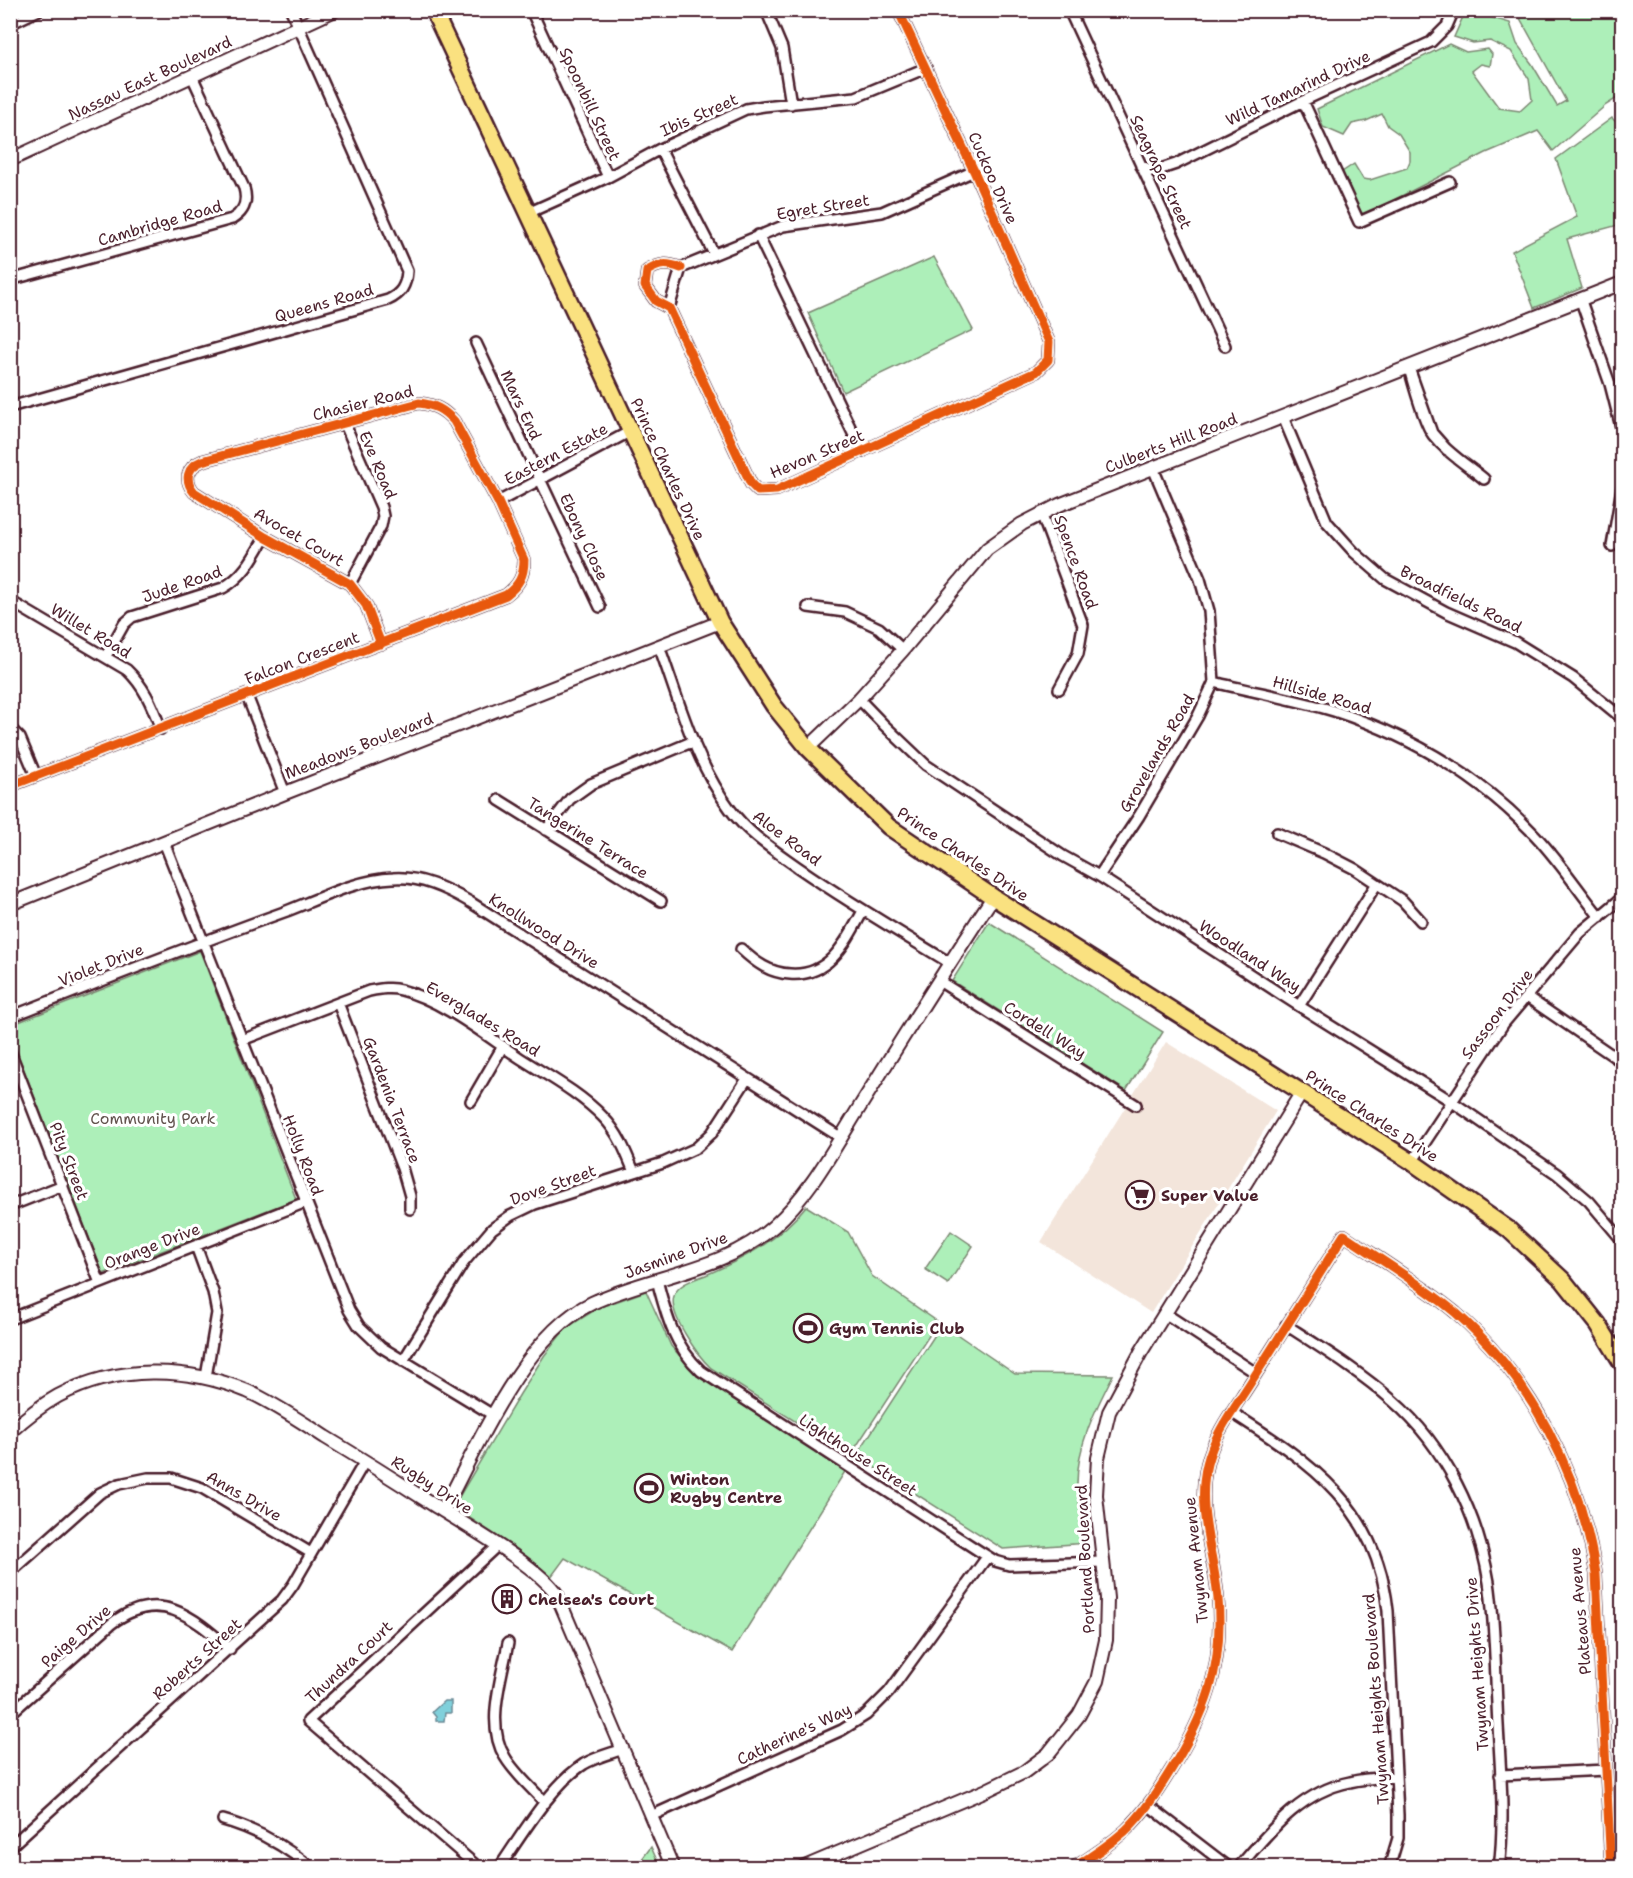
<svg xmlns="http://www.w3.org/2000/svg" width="1633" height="1878" viewBox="0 0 1633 1878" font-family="'Shantell Sans',sans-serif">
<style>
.built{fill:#f3e5db}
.green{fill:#adefb9;stroke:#7c8772;stroke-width:1.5}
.water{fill:#80d0db;stroke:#6a8995;stroke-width:1.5}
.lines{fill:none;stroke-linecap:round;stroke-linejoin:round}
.minor-casing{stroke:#4a1f2b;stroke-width:14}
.tertiary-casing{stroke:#4a1f2b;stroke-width:16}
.trunk-casing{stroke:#4a1f2b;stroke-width:20}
.minor{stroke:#fff;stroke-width:9}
.tertiary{stroke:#fff;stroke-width:12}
.trunk{stroke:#fae180;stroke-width:15}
.cycleway-casing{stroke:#fff;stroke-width:13}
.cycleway{stroke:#e8590c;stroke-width:9}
.labels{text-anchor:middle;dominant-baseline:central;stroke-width:6;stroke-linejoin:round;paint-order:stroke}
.street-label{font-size:16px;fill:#4a1f2b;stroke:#fff}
.park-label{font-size:16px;fill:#63534e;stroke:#fff}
.poi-label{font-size:16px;font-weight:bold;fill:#4a1f2b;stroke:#fff;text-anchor:start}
</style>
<rect width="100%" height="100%" fill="#fff"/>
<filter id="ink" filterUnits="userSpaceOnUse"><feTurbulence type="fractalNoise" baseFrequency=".0167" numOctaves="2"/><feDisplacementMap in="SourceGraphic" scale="12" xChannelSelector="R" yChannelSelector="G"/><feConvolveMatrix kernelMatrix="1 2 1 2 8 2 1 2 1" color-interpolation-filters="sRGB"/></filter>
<g filter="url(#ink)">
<path class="built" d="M 1166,1042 L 1276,1111 L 1151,1313 L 1041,1242 Z"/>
<path class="green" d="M 1466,10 L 1510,23 L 1517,44 L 1532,64 L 1557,106 L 1566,101 L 1520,18 L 1536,11 L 1622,11 L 1622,95 L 1606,105 L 1553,151 L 1538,131 L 1486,153 L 1360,217 L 1342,172 L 1354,164 L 1363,179 L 1370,180 L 1407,168 L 1410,161 L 1410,152 L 1399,134 L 1388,126 L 1382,114 L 1366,121 L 1352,124 L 1344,136 L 1323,127 L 1317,109 L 1449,44 L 1466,52 L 1488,49 L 1492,54 L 1490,66 L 1481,64 L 1472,71 L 1499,108 L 1520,111 L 1532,100 L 1529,79 L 1511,51 L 1490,41 L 1473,43 L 1454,37 Z
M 1612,118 L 1622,128 L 1622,224 L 1567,239 L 1582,288 L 1534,308 L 1512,251 L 1577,217 L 1556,159 Z
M 934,257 L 973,330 L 843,392 L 808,313 Z
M 989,922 L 1163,1032 L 1126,1091 L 952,981 Z
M 200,951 L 296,1199 L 103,1274 L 11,1036 L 11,1025 Z
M 806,1206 L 848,1232 L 872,1276 L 938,1322 L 850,1456 L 711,1368 C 698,1356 668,1314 674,1296 C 678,1283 696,1279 708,1274 C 746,1258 780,1239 806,1206 Z
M 951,1231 L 973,1246 L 948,1284 L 925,1269 Z
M 646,1291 L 671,1346 L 696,1374 L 846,1470 L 732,1652 L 565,1558 L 551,1577 L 517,1549 L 453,1507 L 520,1394 L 544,1356 L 566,1328 L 598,1308 Z
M 942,1324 L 1015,1374 L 1113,1375 C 1096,1408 1077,1445 1077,1484 C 1078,1504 1083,1524 1088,1543 L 1003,1549 L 856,1456 Z
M 651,1847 L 660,1867 L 636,1867 Z"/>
<path class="water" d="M 444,1701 L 451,1701 L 451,1713 L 445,1713 L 444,1721 L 436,1721 L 436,1717 L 432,1712 Z"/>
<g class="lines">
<g class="minor-casing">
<path id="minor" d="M 531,10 L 608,177
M 766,10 L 782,48 L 791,104
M 1069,10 L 1225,346
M 10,24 L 39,10
M 1303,101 L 1359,222 L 1450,182
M 660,149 L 714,254
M 1141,166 L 1155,171 L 1176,164 L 1303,101 L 1431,42 L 1447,26 L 1454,10
M 528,213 L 608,177 L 660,149 L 746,109 L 764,106 L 856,97 L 926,68
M 758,235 L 862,452
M 681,268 C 667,263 660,263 647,271 L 645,286 L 656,301 L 669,308 L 751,484 L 758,491 L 777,490 L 1036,372 L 1048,360 L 1049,342 L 974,171 L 898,10
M 10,280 L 232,219 C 244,212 248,202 244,188 L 192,76
M 1581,301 L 1610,384 L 1622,431
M 669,308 L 681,268 L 783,226 L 882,212 L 974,171
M 476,343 L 600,607
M 10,407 L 388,300 C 401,294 406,286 407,271 L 291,10
M 1283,417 L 1327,522 L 1354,552 L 1385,579 L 1446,612 L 1515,642 L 1573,678 L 1622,718
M 344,422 L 381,507 L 383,516 L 381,526 L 350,584
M 1447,450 L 1432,433 L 1409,368 C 1414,386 1423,421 1433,435 C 1447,453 1467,465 1484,479
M 498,502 L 629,432
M 1041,513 L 1083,625 L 1078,654 L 1059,689
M 1612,546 L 1622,488
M 10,601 L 127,670 C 145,687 152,706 161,729
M 808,607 L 845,612 L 879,628 L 903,650
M 659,646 C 679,701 695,762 730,809 C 748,834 774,850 799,868 C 848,902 899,932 950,963
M 106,656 L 124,624 L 132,617 L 223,588 C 244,576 253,558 265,537
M 1214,682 C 1253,692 1295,699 1334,711 C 1408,735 1477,775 1531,831 C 1557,857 1577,889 1600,917
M 247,696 L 285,793
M 859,699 L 884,725 L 926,765 L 1063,856 L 1099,876 L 1299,1006 L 1451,1101 L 1557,1174 L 1589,1201 L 1622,1240
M 10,728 L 20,738 L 36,776
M 10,786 L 506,595 C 519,585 524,576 524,560 L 498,502 L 454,421 C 443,409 435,405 419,403 L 202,461 C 187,467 184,480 194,492 L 265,537 L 350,584 L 366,605 L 381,644
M 499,800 L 661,901
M 546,830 L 570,799 L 591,784 L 694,741
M 1277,833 L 1324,853 L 1355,869 L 1403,901 L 1421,921
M 164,842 L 349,1310 L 359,1326 L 381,1347 L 493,1415
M 1099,876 L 1139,816 L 1198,716 L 1214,682 L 1209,611 L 1200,579 L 1153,468
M 741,949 C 756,963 770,973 790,974 C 830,977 847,940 863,911
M 939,981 L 1136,1105
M 1527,997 L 1622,1062
M 338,1003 L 402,1168 L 410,1196 L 410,1209
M 1299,1006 L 1376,885
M 10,1017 C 101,981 192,945 284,912 C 316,900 358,879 393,878 C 420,876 446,888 470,902 L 840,1137
M 242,1040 L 369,991 C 380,989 390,987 401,990 C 442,1000 485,1035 520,1058 C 548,1076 580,1093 603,1117 C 618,1132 626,1152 634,1172
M 10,1051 L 100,1283
M 471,1101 L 503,1046
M 1412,1162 L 1504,1023 L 1580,933 L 1622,898
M 10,1206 L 63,1185
M 196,1246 L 213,1292 L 217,1313 L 206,1377
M 657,1280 C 666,1315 674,1346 701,1371 L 979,1551 L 995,1561 L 1009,1565 L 1102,1562
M 1166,1314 L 1256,1373
M 10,1319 L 306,1202
M 1286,1325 C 1323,1349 1360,1372 1393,1401 C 1445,1446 1478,1515 1489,1582 C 1495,1622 1495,1664 1497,1704 C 1499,1757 1506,1815 1499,1868
M 403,1361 L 464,1262 L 492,1229 L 510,1216 L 535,1204 L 663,1163 L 696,1148 L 712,1133 L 747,1079
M 1231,1412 C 1313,1464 1377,1507 1388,1611 L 1398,1815 L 1398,1838 L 1389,1868
M 10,1573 L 100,1493 L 119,1484 L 148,1478 L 171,1478 L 202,1488 L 311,1553
M 508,1643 C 502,1677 485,1725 505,1757 C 515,1774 532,1788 545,1803
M 10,1714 L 111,1624 C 159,1587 192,1616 230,1649
M 1500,1775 L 1606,1770
M 1148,1805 L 1230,1868
M 651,1816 L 842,1730 L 866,1715 L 889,1692 L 987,1557
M 223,1820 C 256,1829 285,1846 312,1868
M 10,1847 L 282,1600 L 293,1585 L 365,1461
M 479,1868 L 308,1721 L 497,1546
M 499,1868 C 521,1836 551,1785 584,1764 C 596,1757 609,1754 623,1749
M 1073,1868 C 1091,1857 1109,1845 1125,1831 C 1143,1814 1156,1794 1169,1773 C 1205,1716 1224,1668 1218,1599 C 1214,1554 1196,1508 1207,1464 C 1215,1431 1237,1405 1254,1377 C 1284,1329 1314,1282 1344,1235 C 1381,1260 1421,1284 1456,1313 C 1531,1378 1581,1476 1596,1574 L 1611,1868
M 1238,1868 C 1270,1831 1300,1792 1350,1782 C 1365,1778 1380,1778 1396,1777"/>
</g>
<g class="tertiary-casing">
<path id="tertiary" d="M 10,160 L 335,10
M 808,748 L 859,699 L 903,650 L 987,549 L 1022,524 L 1059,505 L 1622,283
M 10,904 L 285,793 L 720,622
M 10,1432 C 25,1418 40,1406 58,1396 C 116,1365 187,1366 247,1391 C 274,1403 300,1421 325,1437 C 360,1458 395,1480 429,1502 C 461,1523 539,1566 557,1595 L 673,1868
M 443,1511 C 477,1447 524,1335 592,1303 C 651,1275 724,1271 774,1226 C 810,1194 834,1148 859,1108 C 903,1037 947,966 993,897
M 802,1868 L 987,1790 L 1024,1772 L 1048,1754 L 1079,1715 L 1097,1681 L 1106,1640 L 1107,1598 L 1096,1495 L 1098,1458 L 1109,1412 L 1141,1352 L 1302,1092"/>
</g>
<g class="trunk-casing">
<path id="trunk" d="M 433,10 L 720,622 L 774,706 L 808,748 L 889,827 L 993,897 L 1412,1162 L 1508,1229 L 1563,1280 L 1598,1324 L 1622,1363"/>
</g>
<use href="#minor" class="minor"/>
<use href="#tertiary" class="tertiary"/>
<use href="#trunk" class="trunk"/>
<g class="cycleway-casing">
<path id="cycleway" d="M 681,268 C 667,263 660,263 647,271 L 645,286 L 656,301 L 669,308 L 751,484 L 758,491 L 777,490 L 1036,372 L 1048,360 L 1049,342 L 974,171 L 898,10
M 10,786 L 506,595 C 519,585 524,576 524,560 L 498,502 L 454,421 C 443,409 435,405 419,403 L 202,461 C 187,467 184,480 194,492 L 265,537 L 350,584 L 366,605 L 381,644
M 1073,1868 C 1091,1857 1109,1845 1125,1831 C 1143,1814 1156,1794 1169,1773 C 1205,1716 1224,1668 1218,1599 C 1214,1554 1196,1508 1207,1464 C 1215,1431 1237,1405 1254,1377 C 1284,1329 1314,1282 1344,1235 C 1381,1260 1421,1284 1456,1313 C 1531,1378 1581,1476 1596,1574 L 1611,1868"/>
</g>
<use href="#cycleway" class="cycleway"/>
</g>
</g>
<defs>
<g id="supermarket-ring" transform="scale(1.5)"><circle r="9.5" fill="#fff" stroke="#4a1f2b" stroke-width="1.5"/><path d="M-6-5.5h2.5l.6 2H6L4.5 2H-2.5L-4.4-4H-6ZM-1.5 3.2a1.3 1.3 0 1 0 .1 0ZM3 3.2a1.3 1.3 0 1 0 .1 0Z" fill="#4a1f2b"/></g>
<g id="stadium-ring" transform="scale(1.5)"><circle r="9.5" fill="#fff" stroke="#4a1f2b" stroke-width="1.5"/><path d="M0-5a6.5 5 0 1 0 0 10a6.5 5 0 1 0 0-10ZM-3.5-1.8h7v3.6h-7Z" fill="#4a1f2b"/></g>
<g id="building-ring" transform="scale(1.5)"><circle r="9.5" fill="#fff" stroke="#4a1f2b" stroke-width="1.5"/><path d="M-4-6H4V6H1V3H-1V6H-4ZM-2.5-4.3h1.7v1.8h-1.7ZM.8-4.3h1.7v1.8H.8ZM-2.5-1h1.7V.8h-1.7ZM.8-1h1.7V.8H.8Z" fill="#4a1f2b"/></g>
</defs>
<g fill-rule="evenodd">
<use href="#supermarket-ring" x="1140" y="1195"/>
<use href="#stadium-ring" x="808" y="1328"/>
<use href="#stadium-ring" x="649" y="1488"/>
<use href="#building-ring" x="507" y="1599"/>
</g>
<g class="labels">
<g class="street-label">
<text transform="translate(150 78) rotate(-25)">Nassau East Boulevard</text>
<text transform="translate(1298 88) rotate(-25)">Wild Tamarind Drive</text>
<text transform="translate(590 104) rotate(65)">Spoonbill Street</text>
<text transform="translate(699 115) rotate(-24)">Ibis Street</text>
<text transform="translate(1161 172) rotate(65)">Seagrape Street</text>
<text transform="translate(993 178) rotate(66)">Cuckoo Drive</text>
<text transform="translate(823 207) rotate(-9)">Egret Street</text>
<text transform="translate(160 223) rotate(-16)">Cambridge Road</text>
<text transform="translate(324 303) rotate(-16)">Queens Road</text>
<text transform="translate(363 403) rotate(-14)">Chasier Road</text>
<text transform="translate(521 405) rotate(65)">Mars End</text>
<text transform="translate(1171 443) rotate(-21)">Culberts Hill Road</text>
<text transform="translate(556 454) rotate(-28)">Eastern Estate</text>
<text transform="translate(817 454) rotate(-23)">Hevon Street</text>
<text transform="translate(378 465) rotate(67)">Eve Road</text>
<text transform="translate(668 469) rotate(65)">Prince Charles Drive</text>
<text transform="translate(299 537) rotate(30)">Avocet Court</text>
<text transform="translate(584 537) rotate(65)">Ebony Close</text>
<text transform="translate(1076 562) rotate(70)">Spence Road</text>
<text transform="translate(182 584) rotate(-19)">Jude Road</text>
<text transform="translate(1461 599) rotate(26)">Broadfields Road</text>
<text transform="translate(91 631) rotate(31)">Willet Road</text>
<text transform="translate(302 658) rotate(-21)">Falcon Crescent</text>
<text transform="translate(1322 695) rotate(16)">Hillside Road</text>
<text transform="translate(359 746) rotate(-21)">Meadows Boulevard</text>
<text transform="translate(1157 753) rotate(-60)">Grovelands Road</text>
<text transform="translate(588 838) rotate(32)">Tangerine Terrace</text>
<text transform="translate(787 838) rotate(37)">Aloe Road</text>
<text transform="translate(963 854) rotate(34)">Prince Charles Drive</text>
<text transform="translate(544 931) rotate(32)">Knollwood Drive</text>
<text transform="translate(1250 956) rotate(33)">Woodland Way</text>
<text transform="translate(101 965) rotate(-22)">Violet Drive</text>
<text transform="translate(1497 1014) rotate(-53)">Sassoon Drive</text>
<text transform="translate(483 1019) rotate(31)">Everglades Road</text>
<text transform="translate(1045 1030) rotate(32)">Cordell Way</text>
<text transform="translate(392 1100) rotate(69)">Gardenia Terrace</text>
<text transform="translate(1372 1116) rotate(33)">Prince Charles Drive</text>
<text transform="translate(303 1155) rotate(69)">Holly Road</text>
<text transform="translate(69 1161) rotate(69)">Pity Street</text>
<text transform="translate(553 1185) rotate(-20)">Dove Street</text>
<text transform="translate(152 1246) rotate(-21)">Orange Drive</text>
<text transform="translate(676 1255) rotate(-20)">Jasmine Drive</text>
<text transform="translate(858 1455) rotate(33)">Lighthouse Street</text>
<text transform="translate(432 1485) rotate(33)">Rugby Drive</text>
<text transform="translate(244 1496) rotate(30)">Anns Drive</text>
<text transform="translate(1085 1559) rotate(-93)">Portland Boulevard</text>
<text transform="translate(1196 1560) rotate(-96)">Twynam Avenue</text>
<text transform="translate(1580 1611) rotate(-95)">Plateaus Avenue</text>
<text transform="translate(76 1636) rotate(-41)">Paige Drive</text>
<text transform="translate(197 1659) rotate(-42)">Roberts Street</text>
<text transform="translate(349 1662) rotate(-43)">Thundra Court</text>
<text transform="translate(1477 1664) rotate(-94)">Twynam Heights Drive</text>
<text transform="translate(1376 1699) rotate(-94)">Twynam Heights Boulevard</text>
<text transform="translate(794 1734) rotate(-25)">Catherine's Way</text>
</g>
<g class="park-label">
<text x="153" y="1118">Community Park</text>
</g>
<g class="poi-label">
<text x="1161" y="1195">Super Value</text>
<text x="829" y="1328">Gym Tennis Club</text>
<text x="670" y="1479">Winton<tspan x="670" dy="18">Rugby Centre</tspan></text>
<text x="528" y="1599">Chelsea's Court</text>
</g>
</g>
<rect width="1633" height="1878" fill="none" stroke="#fff" stroke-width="36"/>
<rect x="18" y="18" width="1597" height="1842" fill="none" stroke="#4a1f2b" stroke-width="2" filter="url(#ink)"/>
</svg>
